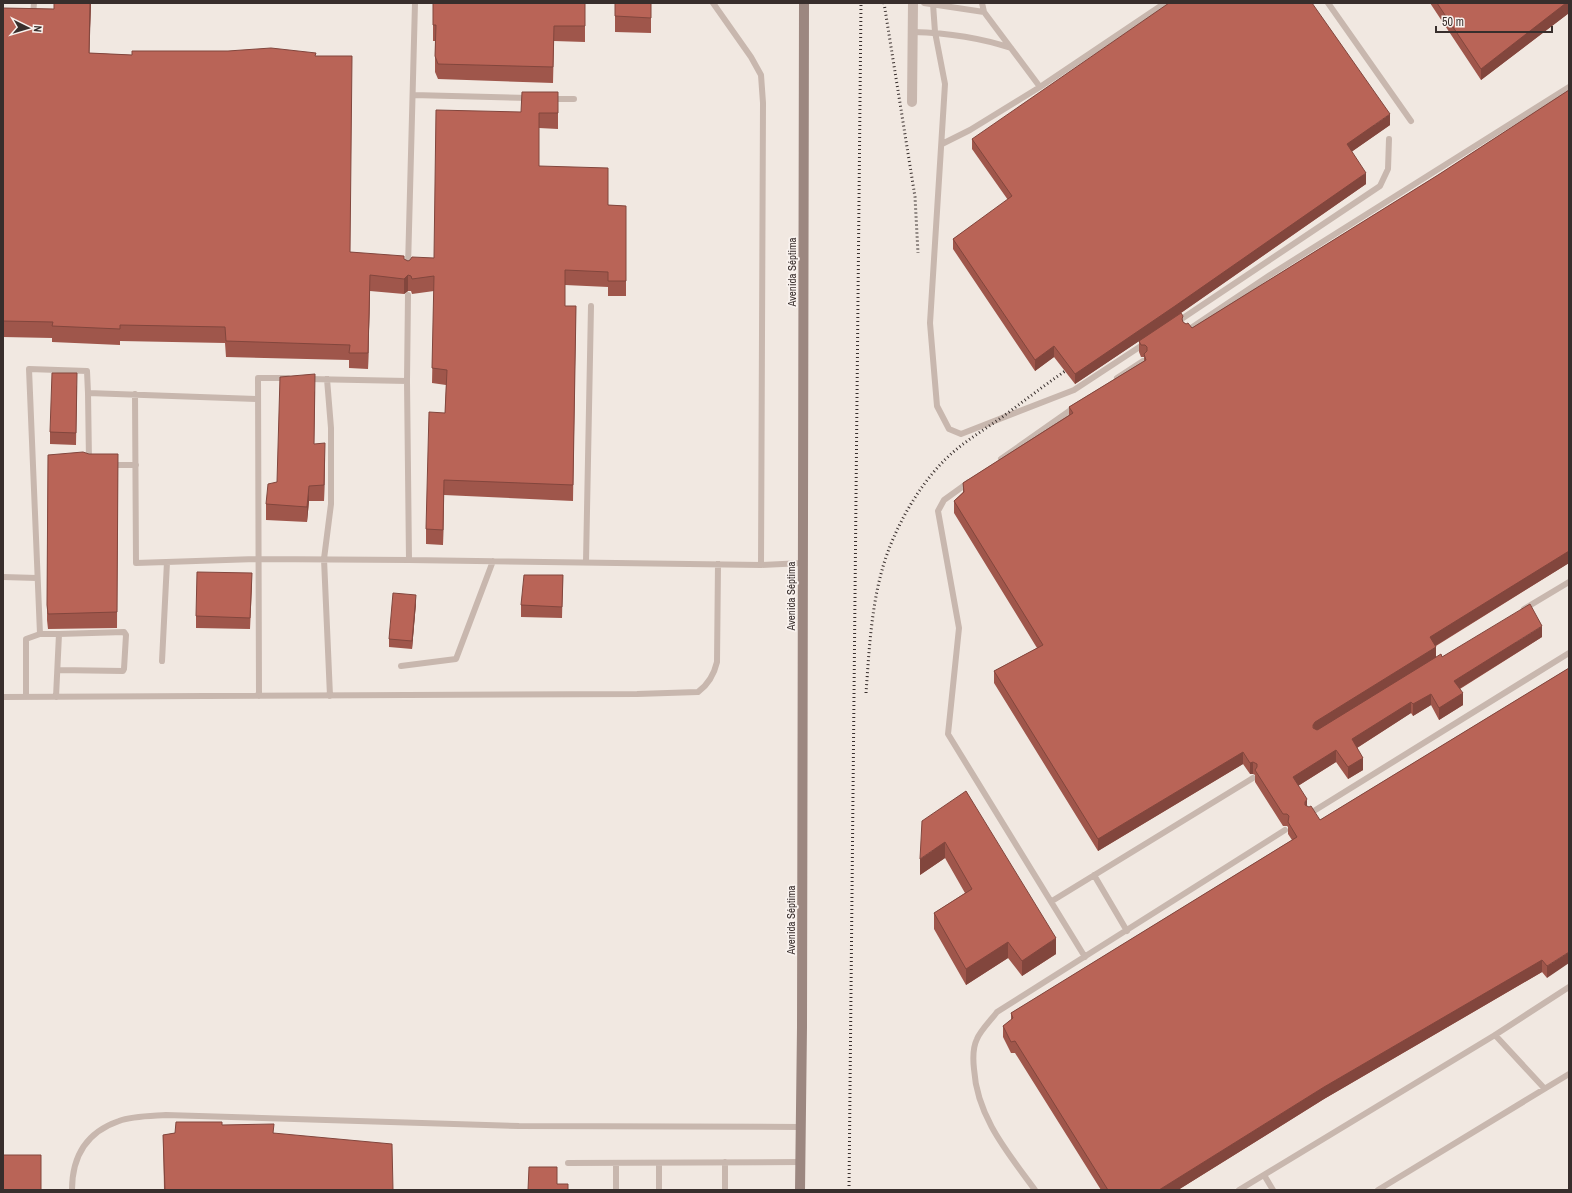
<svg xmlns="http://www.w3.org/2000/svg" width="1572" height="1193" viewBox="0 0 1572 1193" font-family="'Archivo Narrow',sans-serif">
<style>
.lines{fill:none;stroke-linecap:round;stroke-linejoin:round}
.lane{stroke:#c8b7ae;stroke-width:6}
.street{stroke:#c8b7ae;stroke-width:10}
.secondary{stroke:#9c8780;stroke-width:10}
.rail{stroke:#382e2c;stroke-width:3;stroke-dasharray:1 3;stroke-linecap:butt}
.wall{fill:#9f564b}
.shaded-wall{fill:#82463d}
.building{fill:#b96457;stroke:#82463d}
.labels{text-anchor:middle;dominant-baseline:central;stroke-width:3.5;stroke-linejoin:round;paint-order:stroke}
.street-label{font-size:11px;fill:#382e2c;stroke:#f9f2ee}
</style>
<rect width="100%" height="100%" fill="#f1e8e1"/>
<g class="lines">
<path class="lane" d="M 713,3 L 751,57 L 761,75 L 763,103 L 761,565
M 924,3 L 984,12
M 1328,3 L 1411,121
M 933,4 L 935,32 L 945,84 L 930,323 L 937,406 L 949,429 L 961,434 L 1074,390 L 1144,344
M 33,15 L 34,3
M 913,32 C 947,33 978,37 1011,48
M 1040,87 L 1165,3
M 413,95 L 529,98
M 550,99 L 574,99
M 942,144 L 970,130 L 1040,87 L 984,12 L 982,3
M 408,267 L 415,3
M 408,295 L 407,381 L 409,560
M 1177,322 L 1380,186 L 1388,169 L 1389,139
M 1188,330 L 1270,275 L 1569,87
M 1117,378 L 1143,361
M 309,379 L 407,381
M 327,379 L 331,428 L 331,504 L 324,559 L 330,696
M 88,393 L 89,461
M 135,394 L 136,563 L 258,559 L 409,560 L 761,565 L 803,563
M 1001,459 L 1075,407
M 111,465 L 136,465
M 969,482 L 944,500 L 938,511 L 959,628 L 948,734 L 1085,957
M 586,562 L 591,306
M 3,577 L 37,578
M 1524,609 L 1569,582
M 40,634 L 29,369 L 87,371 L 88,393 L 257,399
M 162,661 L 167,562
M 401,666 L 456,659 L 493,561
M 58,670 L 123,671 L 124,669 L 126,635 L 124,632 L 59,634
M 259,696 L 258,378 L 288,378
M 3,697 L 637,694 L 698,692 C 709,684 714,675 717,662 L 718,564
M 26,697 L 26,639 L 40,634 L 59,634 L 56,697
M 1309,814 L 1569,653
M 1094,875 L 1127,931
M 1052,901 L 1253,778
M 1495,1035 L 1544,1088
M 725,1162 L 725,1190
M 568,1163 L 801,1162
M 659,1163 L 659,1190
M 1264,1175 L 1273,1190
M 72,1190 C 72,1156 87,1132 119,1121 C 132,1116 152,1116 166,1115 L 519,1126 L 801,1127
M 616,1190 L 616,1163
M 1035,1190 C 1008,1153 977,1117 974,1069 C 973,1060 973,1047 977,1039 C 980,1031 991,1020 997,1012 L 1285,830
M 1239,1190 L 1495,1035 L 1569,987
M 1378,1190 L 1569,1074"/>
<path class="street" d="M 912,102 L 913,3"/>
<path class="secondary" d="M 800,1190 L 802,1027 L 804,3"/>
<path class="rail" d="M 884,3 L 915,197 L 918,253
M 866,693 C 869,652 871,610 882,570 C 894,527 923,476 958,448 C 973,436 990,426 1005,415 C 1028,398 1050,381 1074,365
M 849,1190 L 861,3"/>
</g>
<path class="wall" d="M 54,3 L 91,3 L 89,53 L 132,55 L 132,51 L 316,56 L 350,252 L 404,259 L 408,261 L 434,258 L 521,112 L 558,108 L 558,129 L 539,128 L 539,166 L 608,205 L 626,206 L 626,296 L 608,296 L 608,287 L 565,285 L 565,306 L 576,306 L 573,501 L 444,495 L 443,545 L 426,544 L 426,529 L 445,413 L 446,385 L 432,383 L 434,291 L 412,294 L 411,291 L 408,291 L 404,294 L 370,291 L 368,369 L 349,368 L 349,360 L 226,357 L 225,343 L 120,341 L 120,345 L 52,342 L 52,338 L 3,337 L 3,8 L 54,9 Z
M 585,3 L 585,42 L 554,41 L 553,83 L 438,79 L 435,72 L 435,41 L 433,41 L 433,25 Z
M 615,3 L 651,3 L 651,33 L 615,32 Z
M 1430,3 L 1569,3 L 1569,13 L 1481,80 Z
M 1569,84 L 1569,563 L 1436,646 L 1436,657 L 1442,657 L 1542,637 L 1460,689 L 1463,705 L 1439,720 L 1431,705 L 1413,716 L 1411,713 L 1357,748 L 1363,770 L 1348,779 L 1336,762 L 1298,786 L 1307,806 L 1320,820 L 1569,668 L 1547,978 L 1542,972 L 1324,1099 L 1178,1190 L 1101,1190 L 1015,1053 L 1011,1053 L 1003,1037 L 1003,1026 L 1011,1020 L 1011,1013 L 1292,840 L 1288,834 L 1288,827 L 1287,826 L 1283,826 L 1255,782 L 1255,775 L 1253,774 L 1250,774 L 1243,764 L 1098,851 L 994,683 L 994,671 L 1037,648 L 954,513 L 954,501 L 963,492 L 963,483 L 1069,415 L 1069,407 L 1144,361 L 1144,357 L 1141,357 L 1139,352 L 1139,341 L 1075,384 L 1054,357 L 1035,371 L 953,249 L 953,239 L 1008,200 L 972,149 L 972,139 L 1390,125 L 1351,152 L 1366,184 L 1181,313 L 1183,322 L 1192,328 L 1438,175 L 1569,90 Z
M 77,385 L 76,445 L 50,444 L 50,432 Z
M 315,390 L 314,444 L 325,459 L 324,501 L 309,501 L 307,522 L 266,520 L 266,504 L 277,482 Z
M 118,454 L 117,628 L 48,629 L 47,620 L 48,455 Z
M 563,575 L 562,618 L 521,617 L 521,605 Z
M 252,585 L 250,629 L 196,628 L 196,616 Z
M 416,603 L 412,649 L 389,647 L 389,639 Z
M 966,791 L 1056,954 L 1022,976 L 1008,958 L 966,985 L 934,929 L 934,913 L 965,893 L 945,858 L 920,875 Z
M 222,1125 L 274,1133 L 393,1190 L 164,1190 L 163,1135 Z"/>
<path class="shaded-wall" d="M 90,3 L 91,3 L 89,69 L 89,53 Z
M 1566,3 L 1569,3 L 1569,13 L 1481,80 L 1481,69 Z
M 1390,114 L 1390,125 L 1347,155 L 1347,144 Z
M 1366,173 L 1366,184 L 1175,317 L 1075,384 L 1075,374 Z
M 370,275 L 370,291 L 368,369 L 368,353 Z
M 408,275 L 408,291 L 404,294 L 404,279 Z
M 1054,346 L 1054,357 L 1035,371 L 1035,360 Z
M 325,443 L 325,459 L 324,501 L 324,485 Z
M 444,480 L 444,495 L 443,545 L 443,530 Z
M 309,486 L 309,501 L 307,522 L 307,507 Z
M 1569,551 L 1569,563 L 1430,649 L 1430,637 Z
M 416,595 L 416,603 L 412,649 L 412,641 Z
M 1542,626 L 1542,637 L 1454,692 L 1454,681 Z
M 1436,647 L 1436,658 L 1315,733 L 1313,725 L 1315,722 Z
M 1463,693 L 1463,705 L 1439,720 L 1439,708 Z
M 1431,694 L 1431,705 L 1413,716 L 1413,704 Z
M 1411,702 L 1411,713 L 1352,751 L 1352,739 Z
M 1336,750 L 1336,762 L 1293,789 L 1293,777 Z
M 1243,752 L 1243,764 L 1098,851 L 1098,839 Z
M 1363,758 L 1363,770 L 1348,779 L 1348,767 Z
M 1253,762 L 1253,774 L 1250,774 L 1250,763 Z
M 1307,799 L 1307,810 L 1305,802 Z
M 945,842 L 945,858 L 920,875 L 920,859 Z
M 1056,938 L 1056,954 L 1022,976 L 1022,961 Z
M 1008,942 L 1008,958 L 966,985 L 966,969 Z
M 1569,952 L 1569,963 L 1547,978 L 1547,966 Z
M 1542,960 L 1542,972 L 1324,1099 L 1178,1190 L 1159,1190 L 1324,1087 Z"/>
<path class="building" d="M 54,3 L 90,3 L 89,53 L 132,55 L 132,51 L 228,51 L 271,48 L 316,53 L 315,56 L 352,56 L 350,252 L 404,256 L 404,259 L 408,261 L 410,260 L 412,257 L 434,258 L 436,110 L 521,112 L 522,92 L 558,92 L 558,113 L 539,113 L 539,166 L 608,168 L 608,205 L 626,206 L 626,281 L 608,281 L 608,272 L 565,270 L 565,306 L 576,306 L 573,485 L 444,480 L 443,530 L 426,529 L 429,412 L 445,413 L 447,370 L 432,368 L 434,276 L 412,279 L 411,276 L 408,275 L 404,279 L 370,275 L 368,353 L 349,353 L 350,345 L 226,341 L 225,327 L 120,325 L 120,329 L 52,326 L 53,322 L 3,321 L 3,8 L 54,9 Z
M 433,3 L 585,3 L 585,26 L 554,26 L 553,67 L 438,64 L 435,56 L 436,25 L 433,25 Z
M 615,3 L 651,3 L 651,18 L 615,16 Z
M 1169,3 L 1312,3 L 1390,114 L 1347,144 L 1366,173 L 1175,306 L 1075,374 L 1054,346 L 1035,360 L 953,239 L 1012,196 L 972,139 Z
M 1437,3 L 1566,3 L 1481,69 Z
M 1569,90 L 1569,551 L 1430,637 L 1436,647 L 1315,722 L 1313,725 L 1313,728 L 1317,730 L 1319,729 L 1441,654 L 1442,657 L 1530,604 L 1542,626 L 1454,681 L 1463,693 L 1439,708 L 1431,694 L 1413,704 L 1411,702 L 1352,739 L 1363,758 L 1348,767 L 1336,750 L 1293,777 L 1307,799 L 1305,802 L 1305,805 L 1309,807 L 1311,806 L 1320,820 L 1569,668 L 1569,952 L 1547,966 L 1542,960 L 1324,1087 L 1159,1190 L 1108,1190 L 1015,1041 L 1011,1042 L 1003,1026 L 1013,1018 L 1011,1013 L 1297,837 L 1288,822 L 1289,816 L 1287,814 L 1283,814 L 1255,770 L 1257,767 L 1257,764 L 1253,762 L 1250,763 L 1243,752 L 1098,839 L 994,671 L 1043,645 L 954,501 L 964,492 L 963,483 L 1073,413 L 1069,407 L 1146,360 L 1144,354 L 1147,351 L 1147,347 L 1145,345 L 1141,345 L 1139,341 L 1181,313 L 1183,316 L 1182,319 L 1183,322 L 1186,324 L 1188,323 L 1192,328 L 1438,175 Z
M 52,373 L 77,373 L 76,433 L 50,432 Z
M 315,374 L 314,444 L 325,443 L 324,485 L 309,486 L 307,507 L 266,504 L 268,484 L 277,482 L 280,377 Z
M 83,452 L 89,454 L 118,454 L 117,612 L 48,614 L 47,605 L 48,455 Z
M 197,572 L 252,573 L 250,618 L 196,616 Z
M 524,575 L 563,575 L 562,607 L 521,605 Z
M 393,593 L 416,595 L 412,641 L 389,639 Z
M 966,791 L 1056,938 L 1022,961 L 1008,942 L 966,969 L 934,913 L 972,889 L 945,842 L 920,859 L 922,821 Z
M 176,1122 L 222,1122 L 222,1125 L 274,1124 L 273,1133 L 392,1144 L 393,1190 L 165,1190 L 163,1135 L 175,1133 Z
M 3,1155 L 41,1155 L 41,1190 L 3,1190 Z
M 529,1167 L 557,1167 L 557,1184 L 568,1184 L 568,1190 L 528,1190 Z"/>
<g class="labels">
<g class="street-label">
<text transform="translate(792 272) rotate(-90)">Avenida Séptima</text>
<text transform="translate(791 596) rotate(-90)">Avenida Séptima</text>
<text transform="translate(791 920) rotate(-90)">Avenida Séptima</text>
</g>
</g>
<rect width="1572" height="1193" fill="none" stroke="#382e2c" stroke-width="8"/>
<g transform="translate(28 28) rotate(95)" stroke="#f9f2ee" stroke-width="3" paint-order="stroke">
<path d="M0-3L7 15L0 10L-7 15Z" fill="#382e2c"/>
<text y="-6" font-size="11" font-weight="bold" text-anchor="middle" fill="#382e2c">N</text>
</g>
<path d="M1436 26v6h116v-6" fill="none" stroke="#382e2c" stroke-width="2"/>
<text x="1442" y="26" font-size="12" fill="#382e2c" stroke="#f9f2ee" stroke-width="3" paint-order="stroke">50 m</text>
</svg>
